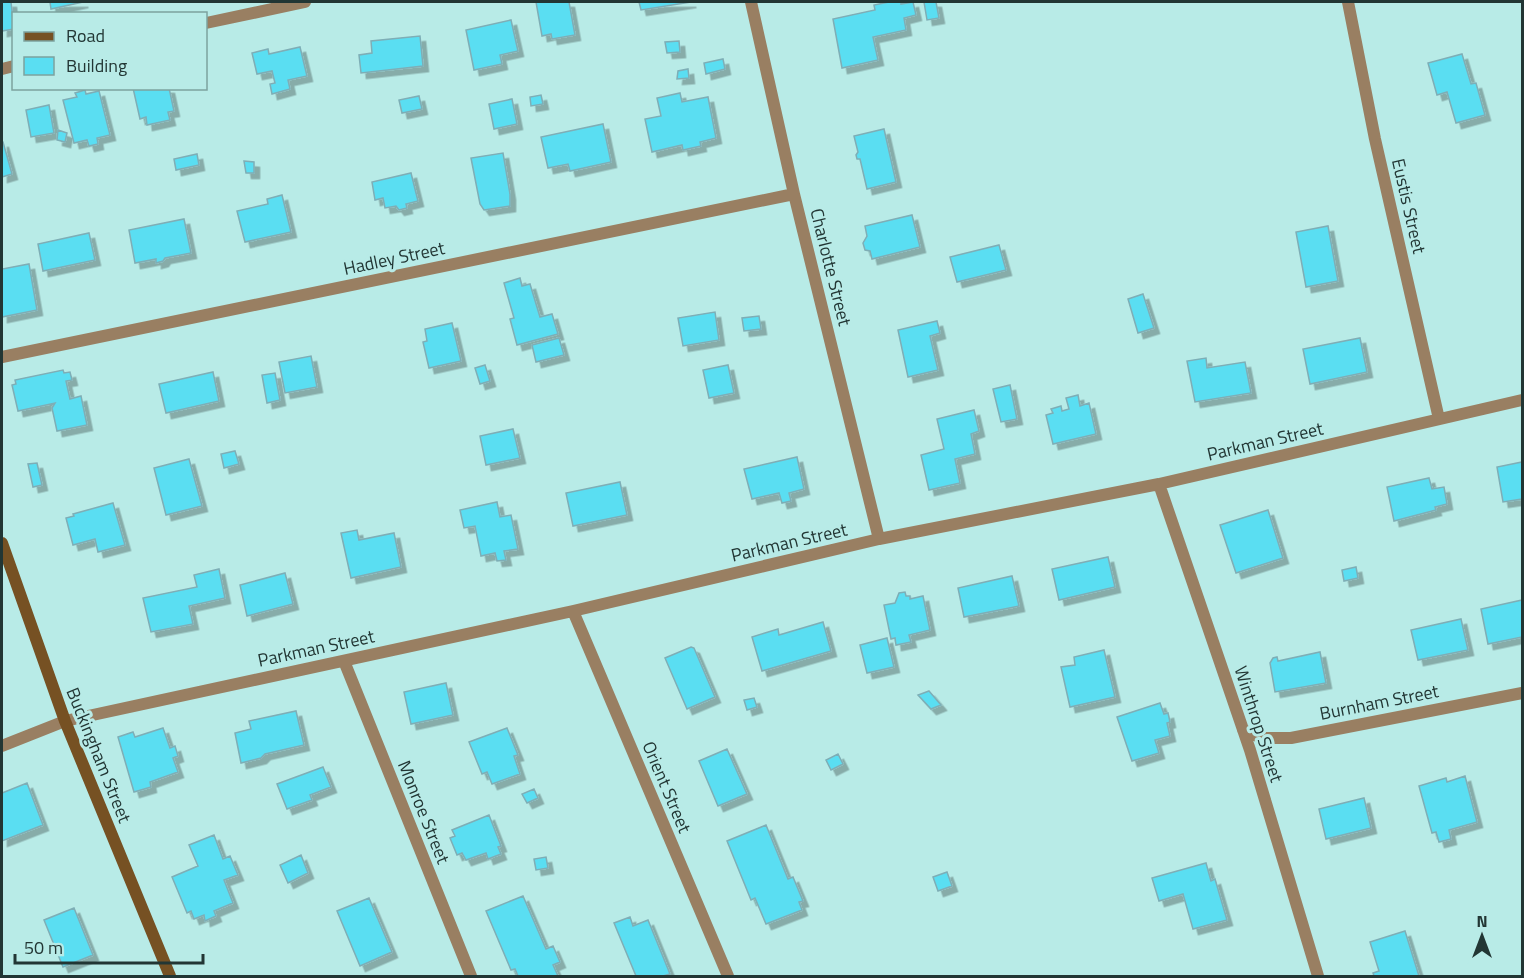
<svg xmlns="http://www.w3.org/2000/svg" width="1524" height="978" viewBox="0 0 1524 978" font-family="'Titillium Web',sans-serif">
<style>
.building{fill:#5adef2;stroke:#7eaeb6;stroke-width:1.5;filter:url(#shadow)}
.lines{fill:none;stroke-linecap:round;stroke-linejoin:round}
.minor{stroke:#997f62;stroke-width:12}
.secondary{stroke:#765123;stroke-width:12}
.labels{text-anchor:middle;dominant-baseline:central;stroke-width:6;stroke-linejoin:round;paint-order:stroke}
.street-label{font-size:18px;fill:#223634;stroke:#b8ebe7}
</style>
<defs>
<filter id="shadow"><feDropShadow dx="5.5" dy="5.5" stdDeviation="0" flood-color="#0004"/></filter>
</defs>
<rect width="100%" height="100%" fill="#b8ebe7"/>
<path class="building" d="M 2,2 L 11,2 L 14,29 L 2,31 Z
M 50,2 L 83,2 L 51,9 Z
M 536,2 L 569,2 L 575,35 L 552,39 L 551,34 L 542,36 Z
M 639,2 L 691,2 L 641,10 Z
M 889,2 L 901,2 L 901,4 L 913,2 L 916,15 L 904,18 L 906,30 L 873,37 L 878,60 L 842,68 L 833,19 L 875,10 L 874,5 Z
M 924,2 L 936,2 L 939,18 L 927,20 Z
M 511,20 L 518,51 L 500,55 L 502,64 L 474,70 L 466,30 Z
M 420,36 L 423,66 L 361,73 L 359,55 L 372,53 L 371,41 Z
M 679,41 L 680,52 L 667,53 L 665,42 Z
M 300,47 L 307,76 L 288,80 L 290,89 L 272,94 L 270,84 L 275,83 L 272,71 L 257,74 L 252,53 L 268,49 L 269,54 Z
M 1462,54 L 1471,84 L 1476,83 L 1485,115 L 1456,123 L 1447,92 L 1437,95 L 1428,63 Z
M 723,59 L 725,69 L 706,74 L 704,63 Z
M 688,69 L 689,78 L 677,79 L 678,71 Z
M 133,88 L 169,88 L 174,111 L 168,112 L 170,120 L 147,125 L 146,117 L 140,119 Z
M 85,90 L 86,94 L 99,91 L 110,135 L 97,138 L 98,144 L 89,146 L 87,140 L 74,143 L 63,100 L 77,97 L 75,93 Z
M 680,93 L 682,102 L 708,97 L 716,138 L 700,142 L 701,146 L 683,150 L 682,145 L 652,152 L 645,119 L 661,116 L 657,98 Z
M 541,95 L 543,104 L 531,106 L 530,97 Z
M 419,96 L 422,109 L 402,113 L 399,100 Z
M 512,99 L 517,124 L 494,129 L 489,104 Z
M 49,105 L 54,133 L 31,137 L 26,110 Z
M 603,124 L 611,162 L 570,171 L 568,164 L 548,168 L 541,137 Z
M 884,129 L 896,182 L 867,189 L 860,159 L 857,159 L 856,155 L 858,152 L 854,136 Z
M 58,130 L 67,133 L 65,142 L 57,140 Z
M 2,142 L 3,142 L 12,174 L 2,177 Z
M 503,153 L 510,194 L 510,206 L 484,210 L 480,204 L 471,158 Z
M 197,154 L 199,165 L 176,170 L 174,159 Z
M 244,161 L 254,162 L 254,173 L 246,173 Z
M 411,173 L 418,201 L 406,204 L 407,208 L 399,210 L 396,206 L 385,208 L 383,198 L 375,200 L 372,182 Z
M 282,195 L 291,232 L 245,242 L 237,211 L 268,204 L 267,199 Z
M 912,215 L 920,247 L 872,259 L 870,251 L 865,250 L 863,243 L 867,236 L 865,226 Z
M 184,219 L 191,253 L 165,258 L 163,261 L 156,263 L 156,259 L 135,263 L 129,230 Z
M 1328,226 L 1338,281 L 1306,287 L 1296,232 Z
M 89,233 L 95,260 L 43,271 L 38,244 Z
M 999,245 L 1006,270 L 957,282 L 950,257 Z
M 29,264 L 37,310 L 2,317 L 2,269 Z
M 520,278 L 522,286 L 530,284 L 540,317 L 552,314 L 558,334 L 517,345 L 510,319 L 514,318 L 504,283 Z
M 1143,294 L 1154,328 L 1138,333 L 1128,299 Z
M 715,312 L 719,340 L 683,346 L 678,318 Z
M 759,316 L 761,329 L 744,331 L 742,318 Z
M 937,321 L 940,333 L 930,336 L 938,370 L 908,377 L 898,330 Z
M 452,323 L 461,361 L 429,368 L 423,342 L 427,341 L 425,329 Z
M 559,338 L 564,355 L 536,362 L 532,345 Z
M 1360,338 L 1367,372 L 1310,384 L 1303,349 Z
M 311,356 L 317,387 L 285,393 L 279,362 Z
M 1206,358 L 1207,368 L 1245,362 L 1251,393 L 1195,402 L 1187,361 Z
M 485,365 L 490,381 L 480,384 L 475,368 Z
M 728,365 L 734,393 L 709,398 L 703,370 Z
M 63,370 L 64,373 L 70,372 L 72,380 L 66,381 L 70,399 L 81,396 L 87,425 L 57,431 L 52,408 L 55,403 L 18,411 L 12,385 L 16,384 L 15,380 Z
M 213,372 L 219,401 L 166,413 L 159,384 Z
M 275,373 L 280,400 L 267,403 L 262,375 Z
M 1010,385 L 1017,419 L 1001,422 L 993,389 Z
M 1078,395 L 1080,406 L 1089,403 L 1096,434 L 1053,444 L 1046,415 L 1053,413 L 1051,409 L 1061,406 L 1062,411 L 1069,409 L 1066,398 Z
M 974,410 L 979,431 L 971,434 L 975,454 L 955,459 L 960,483 L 929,490 L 921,455 L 944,449 L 937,419 Z
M 513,429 L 520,458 L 486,465 L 480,436 Z
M 235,451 L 239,464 L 224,468 L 221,454 Z
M 797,457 L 804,489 L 789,493 L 791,501 L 782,503 L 779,493 L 752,499 L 744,469 Z
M 189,459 L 202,506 L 166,515 L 154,468 Z
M 1522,462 L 1522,499 L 1503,502 L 1497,467 Z
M 37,463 L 42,485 L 33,487 L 28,464 Z
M 1429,478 L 1432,489 L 1444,487 L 1447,504 L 1435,507 L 1436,510 L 1394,521 L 1387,487 Z
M 620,482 L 627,515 L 573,526 L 566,493 Z
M 497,502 L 500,517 L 511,515 L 518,549 L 504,551 L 506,560 L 497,561 L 495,553 L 481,556 L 475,526 L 464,528 L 460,510 Z
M 113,503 L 125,545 L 98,552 L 95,539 L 73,545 L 66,518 L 74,516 L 73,514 Z
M 1268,510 L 1283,558 L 1236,573 L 1220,525 Z
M 357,530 L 359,540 L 394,533 L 401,567 L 351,578 L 341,533 Z
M 1108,557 L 1115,587 L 1059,600 L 1052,569 Z
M 1356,567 L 1358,578 L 1344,581 L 1342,570 Z
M 219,569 L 225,598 L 189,606 L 193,624 L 151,632 L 143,598 L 197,587 L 194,575 Z
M 285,573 L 293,604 L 247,616 L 240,585 Z
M 1012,576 L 1019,606 L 964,617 L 958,588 Z
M 905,592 L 906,596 L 910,596 L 910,599 L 923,596 L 930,630 L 909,635 L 911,642 L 896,645 L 895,638 L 891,639 L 884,605 L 895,603 L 899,593 Z
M 1522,600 L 1522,637 L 1488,644 L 1481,609 Z
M 1461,619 L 1468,650 L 1418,660 L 1411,630 Z
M 823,622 L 831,651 L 762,671 L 752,637 L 778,629 L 779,635 Z
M 887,638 L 894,667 L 867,673 L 860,645 Z
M 691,647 L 694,648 L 715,697 L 687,709 L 665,658 Z
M 1104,650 L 1115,697 L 1070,707 L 1061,667 L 1075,665 L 1074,657 Z
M 1320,652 L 1326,683 L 1275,692 L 1270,663 L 1273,658 L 1277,657 L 1278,661 Z
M 446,683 L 453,715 L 411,724 L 404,692 Z
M 929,691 L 941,705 L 931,709 L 918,695 Z
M 754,698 L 757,707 L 747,710 L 744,700 Z
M 1160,703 L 1164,714 L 1168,713 L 1170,722 L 1167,723 L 1170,736 L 1155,740 L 1159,753 L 1132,761 L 1117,717 Z
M 296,711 L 304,745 L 265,754 L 261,758 L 241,763 L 235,733 L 251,729 L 249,721 Z
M 163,728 L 170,748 L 175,746 L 178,756 L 173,758 L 178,772 L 150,782 L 151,787 L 134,792 L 118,737 L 133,732 L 135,737 Z
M 507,728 L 518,755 L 514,756 L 520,774 L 492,784 L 487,772 L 482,774 L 469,742 Z
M 727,749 L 747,794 L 718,806 L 699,761 Z
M 838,754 L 843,764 L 831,770 L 826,760 Z
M 323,767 L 331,787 L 310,795 L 312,800 L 287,809 L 277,784 Z
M 1465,776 L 1477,822 L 1449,830 L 1451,839 L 1439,842 L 1436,832 L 1432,833 L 1419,786 L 1446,778 L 1447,782 Z
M 27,783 L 43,825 L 2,841 L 2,793 Z
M 534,789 L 538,798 L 527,803 L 522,794 Z
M 1364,798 L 1371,828 L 1326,839 L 1319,809 Z
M 489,815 L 501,846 L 498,847 L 501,854 L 488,859 L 486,853 L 466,860 L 462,853 L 457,855 L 450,838 L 455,836 L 452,830 Z
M 766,825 L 788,879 L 793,877 L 803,901 L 799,902 L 802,910 L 766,924 L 755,898 L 751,900 L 727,841 Z
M 214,835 L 223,859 L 230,856 L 238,875 L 224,880 L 233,903 L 214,911 L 216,916 L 205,921 L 204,915 L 194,919 L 191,911 L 187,913 L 172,877 L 198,866 L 189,845 Z
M 301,855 L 308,873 L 288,883 L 280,865 Z
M 546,857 L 548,868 L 536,870 L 534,859 Z
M 1206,863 L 1211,881 L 1215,879 L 1227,920 L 1193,929 L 1183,894 L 1159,901 L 1152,878 Z
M 947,872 L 952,886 L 938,891 L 933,877 Z
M 523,896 L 546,949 L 553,946 L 560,962 L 553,965 L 558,976 L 518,976 L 515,969 L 511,970 L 486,911 Z
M 369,898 L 392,952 L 360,966 L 337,911 Z
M 74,908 L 93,955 L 63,967 L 44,920 Z
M 630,917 L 633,926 L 648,920 L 670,974 L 663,976 L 636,976 L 614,923 Z
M 1405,931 L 1419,976 L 1374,976 L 1373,973 L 1379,971 L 1370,942 Z"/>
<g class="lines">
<path class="minor" d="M 751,2 L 794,194 L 879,539
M 1348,2 L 1375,139 L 1439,419
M 206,23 L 305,2
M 2,69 L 14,66
M 2,357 L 794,194
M 1159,484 L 1250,750 L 1318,976
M 573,611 L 728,976
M 344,661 L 471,976
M 1243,730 L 1262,738 L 1291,738 L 1522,693
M 2,746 L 65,721 L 573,611 L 879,539 L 1159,484 L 1522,400"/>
<path class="secondary" d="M 2,543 L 65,721 L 170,976"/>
</g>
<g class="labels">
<g class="street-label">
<text transform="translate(1409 206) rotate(77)">Eustis Street</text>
<text transform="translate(394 258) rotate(-12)">Hadley Street</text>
<text transform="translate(831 267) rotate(76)">Charlotte Street</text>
<text transform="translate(1265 441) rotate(-13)">Parkman Street</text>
<text transform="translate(789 542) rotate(-13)">Parkman Street</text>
<text transform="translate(316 648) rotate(-12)">Parkman Street</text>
<text transform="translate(1379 702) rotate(-11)">Burnham Street</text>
<text transform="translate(1259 724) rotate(72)">Winthrop Street</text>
<text transform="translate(99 755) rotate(68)">Buckingham Street</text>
<text transform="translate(667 787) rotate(67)">Orient Street</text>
<text transform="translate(424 812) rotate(68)">Monroe Street</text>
</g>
</g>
<rect width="1524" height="978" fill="none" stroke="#223634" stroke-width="6"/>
<rect x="12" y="12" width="195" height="78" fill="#b8ebe7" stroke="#7ca39f" stroke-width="1.5"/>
<rect x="24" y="32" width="30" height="9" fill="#765123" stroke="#7ca39f" stroke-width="1.5"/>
<text x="66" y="42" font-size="18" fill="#223634">Road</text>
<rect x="24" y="57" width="30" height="18" fill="#5adef2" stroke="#7ca39f" stroke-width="1.5"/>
<text x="66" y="72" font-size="18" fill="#223634">Building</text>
<g transform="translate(1482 936)" stroke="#b8ebe7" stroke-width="4.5" paint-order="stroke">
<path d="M0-4.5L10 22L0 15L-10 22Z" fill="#223634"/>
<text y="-9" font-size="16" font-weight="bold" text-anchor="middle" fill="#223634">N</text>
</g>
<path d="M15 954v9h188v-9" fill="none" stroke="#223634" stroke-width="3"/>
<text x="24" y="954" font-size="18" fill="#223634" stroke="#b8ebe7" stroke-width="4.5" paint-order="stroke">50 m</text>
</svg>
